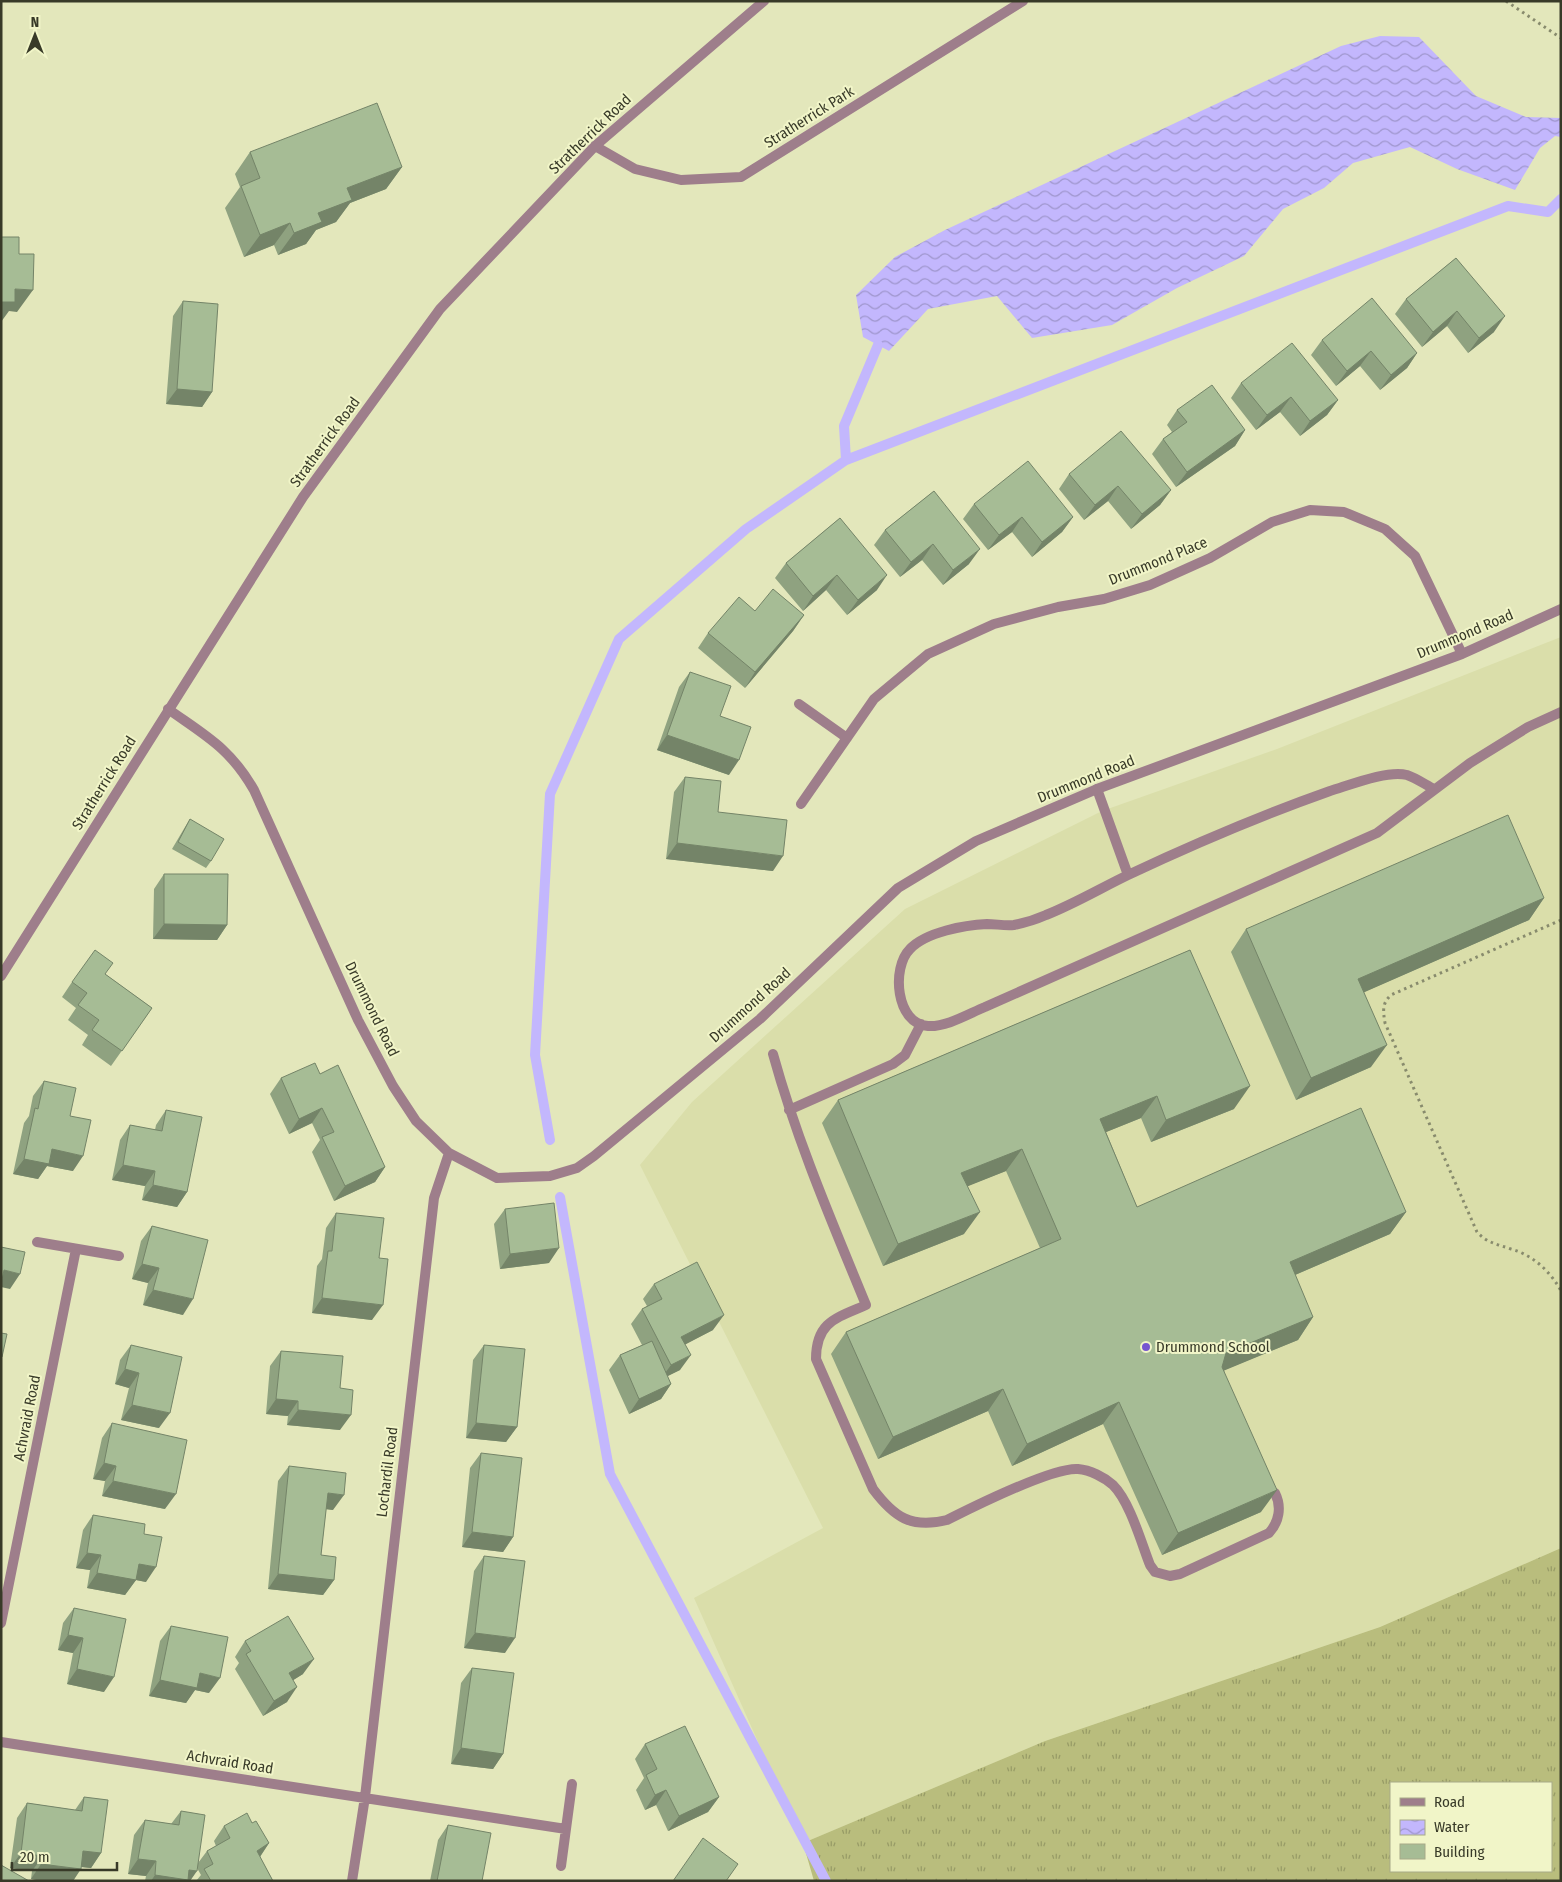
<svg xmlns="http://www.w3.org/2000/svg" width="1562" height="1882" viewBox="0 0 1562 1882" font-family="'Fira Sans Condensed',sans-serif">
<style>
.built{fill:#dadeaa}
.grass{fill:url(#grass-tufts);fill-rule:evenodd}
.water{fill:url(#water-waves)}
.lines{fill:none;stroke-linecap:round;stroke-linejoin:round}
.stream{stroke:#c3b7fd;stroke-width:10}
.path{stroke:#888b6d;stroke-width:3;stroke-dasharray:2.5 4;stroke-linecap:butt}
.service{stroke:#9e7e8b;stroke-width:10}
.minor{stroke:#9e7e8b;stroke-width:10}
.tertiary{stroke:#9e7e8b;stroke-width:10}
.wall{fill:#8fa280}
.shaded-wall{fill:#748468}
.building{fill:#a6bc95;stroke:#748468}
.poi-dot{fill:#7656d0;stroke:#f1f5c8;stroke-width:2}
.labels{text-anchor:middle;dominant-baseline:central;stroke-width:4;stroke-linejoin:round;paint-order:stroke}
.street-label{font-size:15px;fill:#383a28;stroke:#f1f5c8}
.poi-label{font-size:15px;fill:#383a28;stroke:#f1f5c8;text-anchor:start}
</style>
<defs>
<pattern id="grass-tufts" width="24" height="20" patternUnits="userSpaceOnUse" patternTransform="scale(1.25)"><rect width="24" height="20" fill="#b9bd7d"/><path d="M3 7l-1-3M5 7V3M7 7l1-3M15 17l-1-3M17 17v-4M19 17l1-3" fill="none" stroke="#979b66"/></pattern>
<pattern id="water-waves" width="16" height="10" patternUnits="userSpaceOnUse" patternTransform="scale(1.25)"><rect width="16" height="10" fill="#c3b7fd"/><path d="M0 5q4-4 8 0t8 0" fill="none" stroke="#9f96cd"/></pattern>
</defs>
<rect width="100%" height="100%" fill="#e3e7bb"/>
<path class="built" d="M 1561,637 L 1561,1548 L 1380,1627 L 1045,1741 L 803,1843 L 694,1598 L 823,1528 L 640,1165 L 692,1102 L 905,909 L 1102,811 L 1277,749 Z"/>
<path class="grass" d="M 1561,1548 L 1561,1881 L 814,1881 L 803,1843 L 1045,1741 L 1380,1627 ZM 1391,1783 L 1551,1783 L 1551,1871 L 1391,1871 Z"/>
<path class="water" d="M 1380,36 L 1419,37 L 1476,96 L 1526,117 L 1561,118 L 1561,137 L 1555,136 L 1540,148 L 1515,190 L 1457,169 L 1410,147 L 1353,163 L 1324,188 L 1283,209 L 1244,256 L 1177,288 L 1112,325 L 1032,338 L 997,296 L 928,309 L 889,351 L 863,337 L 856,295 L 895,257 L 945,230 L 1341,46 Z"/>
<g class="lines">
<path class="stream" d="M 846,460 L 844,426 L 878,345
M 550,1140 L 535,1055 L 550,794 L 619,639 L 746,529 L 846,460 L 1508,206 L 1548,212 L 1561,199
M 560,1197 L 610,1474 L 826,1881"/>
<path class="path" d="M 1506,1 L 1561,38
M 1561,920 L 1391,995 C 1382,1003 1383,1011 1385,1023 L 1477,1232 C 1487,1243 1497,1244 1511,1249 C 1533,1255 1551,1272 1561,1291"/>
<path class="service" d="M 1097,789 L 1128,875
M 1434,789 C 1426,785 1416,778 1407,775 C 1387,770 1350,785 1330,791 C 1262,815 1194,844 1128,875 C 1101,888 1074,904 1046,915 C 1037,919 1024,923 1014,925 C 1005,926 996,924 987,924 C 965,925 926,932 910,949 C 891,968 896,1024 928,1026 C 947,1027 968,1014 985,1007 L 1377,833 L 1470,763 L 1528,727 L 1561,712
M 773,1054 C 797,1141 832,1222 866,1305 C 836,1318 816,1322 816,1359 L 873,1489 C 894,1517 911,1529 947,1520 C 973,1507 1052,1467 1078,1469 C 1090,1470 1104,1477 1113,1485 C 1130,1502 1141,1542 1150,1565 L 1155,1572 L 1170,1576 L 1180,1574 L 1269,1533 C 1279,1522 1282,1507 1275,1493
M 789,1110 L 893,1064 L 905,1055 L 921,1024"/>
<path class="minor" d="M 595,146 L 635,169 L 681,180 L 741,177 L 1023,1
M 799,704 L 847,738
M 168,709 C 206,736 230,748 254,790 L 358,1020 L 393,1086 L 416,1121 L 449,1153 L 497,1178 L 550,1176 L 577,1168 L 594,1156 L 760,1019 L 898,888 L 976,841 L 1097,789 L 1462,654 L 1561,609
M 801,804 L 874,699 L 928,654 L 994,624 L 1058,607 L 1104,599 L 1150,585 L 1210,558 L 1272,522 L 1310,510 L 1344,512 L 1385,529 L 1415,556 L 1462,654
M 37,1242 L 119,1256
M 1,1623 L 76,1249
M 1,1742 L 566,1829
M 561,1866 L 572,1784
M 352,1881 L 365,1797 L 434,1198 L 449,1153"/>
<path class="tertiary" d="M 1,976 L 303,497 L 440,309 L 595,146 L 764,1"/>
</g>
<path class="wall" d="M 250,152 L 402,167 L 386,189 L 350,203 L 336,222 L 316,230 L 306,244 L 278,255 L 274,245 L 244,257 L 225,208 L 240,187 L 235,174 Z
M 1456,258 L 1494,332 L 1468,353 L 1447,326 L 1422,347 L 1395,314 L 1406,299 Z
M 183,301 L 212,392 L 202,407 L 166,404 L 173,316 Z
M 1322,340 L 1417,353 L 1407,368 L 1380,390 L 1360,366 L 1336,386 L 1311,355 Z
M 1241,383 L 1338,400 L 1327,415 L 1300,436 L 1280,412 L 1256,430 L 1231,398 Z
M 1177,410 L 1245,430 L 1235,446 L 1176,487 L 1152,454 L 1163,439 L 1172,432 L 1167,425 Z
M 1069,474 L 1171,490 L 1160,505 L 1131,529 L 1108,501 L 1084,520 L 1059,489 Z
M 934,491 L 969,564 L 943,585 L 922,560 L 900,577 L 874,545 L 885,530 Z
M 974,504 L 1073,517 L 1062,532 L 1032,557 L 1012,532 L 988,550 L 963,519 Z
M 840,518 L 877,590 L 847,615 L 826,590 L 803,611 L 775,578 L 786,563 Z
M 755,611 L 804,615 L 793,631 L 745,688 L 698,648 L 708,633 Z
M 690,672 L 720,716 L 729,775 L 657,750 L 679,687 Z
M 685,777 L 718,812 L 773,871 L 666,859 L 674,792 Z
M 190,819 L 211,861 L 206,868 L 172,849 L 185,827 Z
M 164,874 L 227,925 L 217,940 L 153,939 L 154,889 Z
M 1544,898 L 1529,920 L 1364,992 L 1371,1067 L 1296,1100 L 1231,952 L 1246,929 Z
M 1190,950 L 1234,1109 L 1151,1142 L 1141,1118 L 1106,1132 L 1137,1207 L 1406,1212 L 1390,1234 L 1295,1275 L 1313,1317 L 1298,1340 L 1224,1370 L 1261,1512 L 1162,1555 L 1103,1424 L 1012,1466 L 988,1411 L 878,1459 L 831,1354 L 846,1332 L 1040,1248 L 1006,1171 L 967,1186 L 964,1234 L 883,1266 L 822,1123 L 838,1100 Z
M 105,974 L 152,1008 L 111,1066 L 82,1045 L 88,1035 L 68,1020 L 76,1008 L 62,997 L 72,982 Z
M 320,1074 L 385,1167 L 375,1182 L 334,1201 L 312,1152 L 320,1140 L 312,1123 L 289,1134 L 270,1094 L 281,1078 Z
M 44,1081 L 70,1116 L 73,1171 L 47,1166 L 38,1179 L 13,1174 L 24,1123 L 29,1116 L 33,1096 Z
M 166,1110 L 187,1192 L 177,1207 L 142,1200 L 145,1186 L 112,1180 L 120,1140 L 130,1125 L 155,1130 L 156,1125 Z
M 505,1209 L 549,1263 L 500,1269 L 494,1224 Z
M 336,1213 L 379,1258 L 372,1320 L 312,1313 L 317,1266 L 322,1259 L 326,1228 Z
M 152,1226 L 183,1315 L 143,1305 L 148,1283 L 132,1279 L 141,1241 Z
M 654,1284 L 713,1330 L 685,1344 L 680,1370 L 667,1376 L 671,1384 L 661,1399 L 629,1414 L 609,1370 L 620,1355 L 642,1345 L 631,1324 L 642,1309 L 647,1306 L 643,1299 Z
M 131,1345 L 159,1428 L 121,1420 L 129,1388 L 115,1384 L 120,1360 Z
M 484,1345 L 517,1427 L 506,1442 L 466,1438 L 473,1360 Z
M 281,1351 L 340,1388 L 340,1430 L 287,1425 L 288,1416 L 266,1414 L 270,1366 Z
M 112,1423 L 165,1509 L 102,1496 L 105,1481 L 93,1479 L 102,1438 Z
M 481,1453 L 513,1537 L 503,1552 L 462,1547 L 470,1468 Z
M 289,1466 L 333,1510 L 326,1509 L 321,1555 L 334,1580 L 323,1595 L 268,1589 L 278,1481 Z
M 93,1515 L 144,1534 L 146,1582 L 136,1580 L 125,1595 L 87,1588 L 90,1570 L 76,1568 L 83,1530 Z
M 484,1556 L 505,1653 L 464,1648 L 474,1571 Z
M 74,1608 L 104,1692 L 67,1684 L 73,1653 L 58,1650 L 63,1623 Z
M 171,1626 L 209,1693 L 195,1690 L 186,1703 L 149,1696 L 160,1641 Z
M 245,1641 L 303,1674 L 293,1680 L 287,1702 L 263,1716 L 235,1669 L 239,1663 L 235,1657 Z
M 472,1668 L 503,1754 L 493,1769 L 451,1764 L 461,1683 Z
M 645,1744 L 719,1797 L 708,1812 L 668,1831 L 656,1805 L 645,1810 L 636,1790 L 644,1778 L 635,1759 Z
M 84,1797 L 101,1853 L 91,1868 L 81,1867 L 73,1881 L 42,1881 L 31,1879 L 32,1871 L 10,1868 L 17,1818 L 27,1803 L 75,1810 Z
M 181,1811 L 198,1863 L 207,1851 L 216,1846 L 214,1841 L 224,1826 L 252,1823 L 269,1843 L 260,1857 L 273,1881 L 196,1881 L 201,1875 L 197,1868 L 190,1881 L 145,1881 L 146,1876 L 128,1874 L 134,1835 L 145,1820 L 171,1824 Z
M 448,1825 L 482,1881 L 430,1881 L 438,1840 Z"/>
<path class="shaded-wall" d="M 402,167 L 386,189 L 350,203 L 336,222 L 316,230 L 306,244 L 278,255 L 294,233 L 318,213 L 347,188 Z
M 290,223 L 274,245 L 244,257 L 260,235 Z
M 15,289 L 33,290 L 17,312 L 9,311 L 1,322 L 1,302 Z
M 1457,311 L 1447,326 L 1422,347 L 1433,332 Z
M 1505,316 L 1494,332 L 1468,353 L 1479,338 Z
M 1371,351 L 1360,366 L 1336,386 L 1347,371 Z
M 1417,353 L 1407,368 L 1380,390 L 1391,375 Z
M 177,389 L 212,392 L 202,407 L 166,404 Z
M 1291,397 L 1280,412 L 1256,430 L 1267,415 Z
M 1338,400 L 1327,415 L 1300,436 L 1310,421 Z
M 1245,430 L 1235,446 L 1176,487 L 1187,472 Z
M 1118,486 L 1108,501 L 1084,520 L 1095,505 Z
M 1171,490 L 1160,505 L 1131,529 L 1142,514 Z
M 1022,517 L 1012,532 L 988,550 L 999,535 Z
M 1073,517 L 1062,532 L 1032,557 L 1042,542 Z
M 933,544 L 922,560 L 900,577 L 911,562 Z
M 980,549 L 969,564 L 943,585 L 953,570 Z
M 837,575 L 826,590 L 803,611 L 813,596 Z
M 887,575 L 877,590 L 847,615 L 858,600 Z
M 804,615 L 793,631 L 745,688 L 755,672 Z
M 667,735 L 739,760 L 729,775 L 657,750 Z
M 677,843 L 783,856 L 773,871 L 666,859 Z
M 1544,898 L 1529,920 L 1342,1002 L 1358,979 Z
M 164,924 L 227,925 L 217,940 L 153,939 Z
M 1387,1045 L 1371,1067 L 1296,1100 L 1311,1078 Z
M 1250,1086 L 1234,1109 L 1151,1142 L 1166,1120 Z
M 1157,1096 L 1141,1118 L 1084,1141 L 1100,1119 Z
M 322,1108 L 312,1123 L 289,1134 L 299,1119 Z
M 52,1149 L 83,1156 L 73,1171 L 47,1166 L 38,1179 L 13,1174 L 24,1159 Z
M 1022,1149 L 1006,1171 L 946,1195 L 961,1173 Z
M 123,1165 L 155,1171 L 145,1186 L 112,1180 Z
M 385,1167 L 375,1182 L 334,1201 L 345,1186 Z
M 153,1185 L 187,1192 L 177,1207 L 142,1200 Z
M 980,1212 L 964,1234 L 883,1266 L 898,1244 Z
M 1406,1212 L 1390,1234 L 1274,1284 L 1290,1262 Z
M 559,1248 L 549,1263 L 500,1269 L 510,1254 Z
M 142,1264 L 159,1268 L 148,1283 L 132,1279 Z
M 4,1270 L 20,1274 L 10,1289 L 1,1287 L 1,1275 Z
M 153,1290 L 193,1299 L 183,1315 L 143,1305 Z
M 322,1298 L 383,1305 L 372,1320 L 312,1313 Z
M 724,1315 L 713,1330 L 671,1352 L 681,1337 Z
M 1313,1317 L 1298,1340 L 1211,1376 L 1226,1353 Z
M 691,1355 L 680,1370 L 660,1380 L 671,1365 Z
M 125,1369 L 139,1373 L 129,1388 L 115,1384 Z
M 671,1384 L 661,1399 L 629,1414 L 639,1399 Z
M 1003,1389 L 988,1411 L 878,1459 L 893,1437 Z
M 276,1399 L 298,1401 L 288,1416 L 266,1414 Z
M 1119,1402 L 1103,1424 L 1012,1466 L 1027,1444 Z
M 132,1405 L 170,1413 L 159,1428 L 121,1420 Z
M 298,1410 L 351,1415 L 340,1430 L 287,1425 Z
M 476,1423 L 517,1427 L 506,1442 L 466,1438 Z
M 104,1463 L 116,1466 L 105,1481 L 93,1479 Z
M 113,1481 L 176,1494 L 165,1509 L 102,1496 Z
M 1277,1490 L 1261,1512 L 1162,1555 L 1178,1533 Z
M 328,1493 L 344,1495 L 333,1510 L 317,1508 Z
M 472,1532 L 513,1537 L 503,1552 L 462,1547 Z
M 87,1553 L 101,1555 L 90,1570 L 76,1568 Z
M 139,1564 L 156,1567 L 146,1582 L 136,1580 L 125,1595 L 87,1588 L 97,1573 Z
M 278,1574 L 334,1580 L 323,1595 L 268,1589 Z
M 475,1633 L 515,1638 L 505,1653 L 464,1648 Z
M 68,1635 L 83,1638 L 73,1653 L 58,1650 Z
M 314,1659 L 303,1674 L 279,1689 L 289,1673 Z
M 77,1669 L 114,1677 L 104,1692 L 67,1684 Z
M 200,1673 L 220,1678 L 209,1693 L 195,1690 L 186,1703 L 149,1696 L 160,1680 Z
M 297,1687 L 287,1702 L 263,1716 L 274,1701 Z
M 461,1748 L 503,1754 L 493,1769 L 451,1764 Z
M 666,1790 L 656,1805 L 645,1810 L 655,1795 Z
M 719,1797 L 708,1812 L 668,1831 L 679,1816 Z
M 269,1843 L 259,1858 L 257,1851 Z
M 83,1851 L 101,1853 L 91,1868 L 73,1866 Z
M 21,1853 L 43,1856 L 32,1871 L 10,1868 Z
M 138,1859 L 156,1861 L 146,1876 L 128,1874 Z
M 41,1864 L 81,1869 L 73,1881 L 42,1881 L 31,1879 Z
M 189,1870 L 197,1871 L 190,1881 L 151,1881 L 155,1875 Z"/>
<path class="building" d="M 377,103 L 402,167 L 347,188 L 352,200 L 318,213 L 322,222 L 294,233 L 290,223 L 260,235 L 241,186 L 260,178 L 250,152 Z
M 1,237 L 19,237 L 19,254 L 34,254 L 33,290 L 15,289 L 15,302 L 1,302 Z
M 1456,258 L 1505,316 L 1479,338 L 1457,311 L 1433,332 L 1406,299 Z
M 1372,298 L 1417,353 L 1391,375 L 1371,351 L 1347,371 L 1322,340 Z
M 183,301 L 218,304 L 212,392 L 177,389 Z
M 1292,343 L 1338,400 L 1310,421 L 1291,397 L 1267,415 L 1241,383 Z
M 1212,385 L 1245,430 L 1187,472 L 1163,439 L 1187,422 L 1177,410 Z
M 1121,431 L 1171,490 L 1142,514 L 1118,486 L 1095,505 L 1069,474 Z
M 1028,461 L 1073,517 L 1042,542 L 1022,517 L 999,535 L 974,504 Z
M 934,491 L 980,549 L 953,570 L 933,544 L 911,562 L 885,530 Z
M 840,518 L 887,575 L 858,600 L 837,575 L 813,596 L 786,563 Z
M 773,589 L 804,615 L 755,672 L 708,633 L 739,597 L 755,611 Z
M 690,672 L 731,686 L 720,716 L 751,727 L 739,760 L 667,735 Z
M 685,777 L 721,781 L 718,812 L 787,820 L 783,856 L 677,843 Z
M 1508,815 L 1544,898 L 1358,979 L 1387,1045 L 1311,1078 L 1246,929 Z
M 190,819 L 224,839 L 211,861 L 178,842 Z
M 164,874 L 228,874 L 227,925 L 164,924 Z
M 95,950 L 113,963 L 105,974 L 152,1008 L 122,1051 L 92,1030 L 99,1020 L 78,1005 L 87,993 L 72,982 Z
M 1190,950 L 1250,1086 L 1166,1120 L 1157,1096 L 1100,1119 L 1137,1207 L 1361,1108 L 1406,1212 L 1290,1262 L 1313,1317 L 1226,1353 L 1222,1367 L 1277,1490 L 1178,1533 L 1119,1402 L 1027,1444 L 1003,1389 L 893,1437 L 846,1332 L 1061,1239 L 1022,1149 L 961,1173 L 980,1212 L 898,1244 L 838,1100 Z
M 315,1063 L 320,1074 L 338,1065 L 385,1167 L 345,1186 L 322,1137 L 334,1132 L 322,1108 L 299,1119 L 281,1078 Z
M 44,1081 L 76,1088 L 70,1116 L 91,1120 L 83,1156 L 52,1149 L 49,1164 L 24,1159 L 35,1108 L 38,1109 Z
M 166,1110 L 202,1117 L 187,1192 L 153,1185 L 155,1171 L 123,1165 L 130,1125 L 162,1131 Z
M 554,1203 L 559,1248 L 510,1254 L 505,1209 Z
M 336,1213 L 384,1218 L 379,1258 L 388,1259 L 383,1305 L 322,1298 L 328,1251 L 332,1251 Z
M 152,1226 L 208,1240 L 193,1299 L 153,1290 L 159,1268 L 142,1264 Z
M 1,1247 L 25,1252 L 20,1274 L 4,1270 L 1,1285 Z
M 697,1262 L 724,1315 L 681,1337 L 691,1355 L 671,1365 L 642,1309 L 662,1299 L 654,1284 Z
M 1,1333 L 7,1334 L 2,1357 L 1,1357 Z
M 652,1341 L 671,1384 L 639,1399 L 620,1355 Z
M 131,1345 L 182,1357 L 170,1413 L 132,1405 L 139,1373 L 125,1369 Z
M 484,1345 L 525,1349 L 517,1427 L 476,1423 Z
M 281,1351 L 343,1356 L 340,1388 L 353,1390 L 351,1415 L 298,1410 L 298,1401 L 276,1399 Z
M 112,1423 L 187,1440 L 176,1494 L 113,1481 L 116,1466 L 104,1463 Z
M 481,1453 L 522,1458 L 513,1537 L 472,1532 Z
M 289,1466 L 346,1473 L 344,1495 L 328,1493 L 321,1555 L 336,1557 L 334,1580 L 278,1574 Z
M 93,1515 L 145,1524 L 144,1534 L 162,1537 L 156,1567 L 139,1564 L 136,1580 L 97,1573 L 101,1555 L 87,1553 Z
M 484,1556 L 525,1561 L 515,1638 L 475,1633 Z
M 74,1608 L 126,1619 L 114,1677 L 77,1669 L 83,1638 L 68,1635 Z
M 288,1616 L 314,1659 L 289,1673 L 297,1687 L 274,1701 L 246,1654 L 251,1651 L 245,1641 Z
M 171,1626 L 228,1637 L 220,1678 L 200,1673 L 197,1688 L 160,1680 Z
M 472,1668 L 514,1673 L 503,1754 L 461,1748 Z
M 685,1726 L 719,1797 L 679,1816 L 666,1790 L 655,1795 L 646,1775 L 657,1769 L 645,1744 Z
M 84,1797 L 108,1800 L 101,1853 L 83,1851 L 81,1869 L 41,1864 L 43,1856 L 21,1853 L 27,1803 L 82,1811 Z
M 181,1811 L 205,1815 L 197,1871 L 189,1870 L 188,1880 L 155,1875 L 156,1861 L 138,1859 L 145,1820 L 179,1825 Z
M 247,1813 L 252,1823 L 256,1821 L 269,1843 L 257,1851 L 273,1881 L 211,1881 L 204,1869 L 213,1864 L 207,1851 L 230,1838 L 224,1826 Z
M 448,1825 L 491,1833 L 482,1881 L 437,1881 Z
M 703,1838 L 738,1864 L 726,1881 L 673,1881 Z
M 1,1865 L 29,1881 L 1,1881 Z"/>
<circle class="poi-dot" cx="1146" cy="1347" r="5"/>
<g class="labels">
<g class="street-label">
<text transform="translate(809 117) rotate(-32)">Stratherrick Park</text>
<text transform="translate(590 134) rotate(-44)">Stratherrick Road</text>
<text transform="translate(325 442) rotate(-54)">Stratherrick Road</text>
<text transform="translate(1158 561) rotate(-22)">Drummond Place</text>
<text transform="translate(1465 634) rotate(-23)">Drummond Road</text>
<text transform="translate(1086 779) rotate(-22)">Drummond Road</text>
<text transform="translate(104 783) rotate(-58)">Stratherrick Road</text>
<text transform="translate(750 1005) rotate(-42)">Drummond Road</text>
<text transform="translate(372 1009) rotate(64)">Drummond Road</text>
<text transform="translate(27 1418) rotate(-79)">Achvraid Road</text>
<text transform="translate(387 1472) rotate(-83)">Lochardil Road</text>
<text transform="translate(230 1762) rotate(9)">Achvraid Road</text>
</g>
<g class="poi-label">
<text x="1156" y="1347">Drummond School</text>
</g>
</g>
<rect width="1562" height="1882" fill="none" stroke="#383a28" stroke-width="5"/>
<rect x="1390" y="1782" width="162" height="90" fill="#f1f5c8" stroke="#a7aa88"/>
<rect x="1400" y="1798" width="25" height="8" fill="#9e7e8b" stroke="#a7aa88"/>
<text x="1434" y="1807" font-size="15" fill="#383a28">Road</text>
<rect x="1400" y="1820" width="25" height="15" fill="url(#water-waves)" stroke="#a7aa88"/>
<text x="1434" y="1832" font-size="15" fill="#383a28">Water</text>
<rect x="1400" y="1844" width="25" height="15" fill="#a6bc95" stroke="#a7aa88"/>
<text x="1434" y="1857" font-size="15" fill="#383a28">Building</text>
<g transform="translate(35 35)" stroke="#f1f5c8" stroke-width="4" paint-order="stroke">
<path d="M0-4L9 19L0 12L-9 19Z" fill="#383a28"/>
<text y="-8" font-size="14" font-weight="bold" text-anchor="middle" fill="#383a28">N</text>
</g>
<path d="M12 1862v8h105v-8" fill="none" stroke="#383a28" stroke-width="2.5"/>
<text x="20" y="1862" font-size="15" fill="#383a28" stroke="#f1f5c8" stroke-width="4" paint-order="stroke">20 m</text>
</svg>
